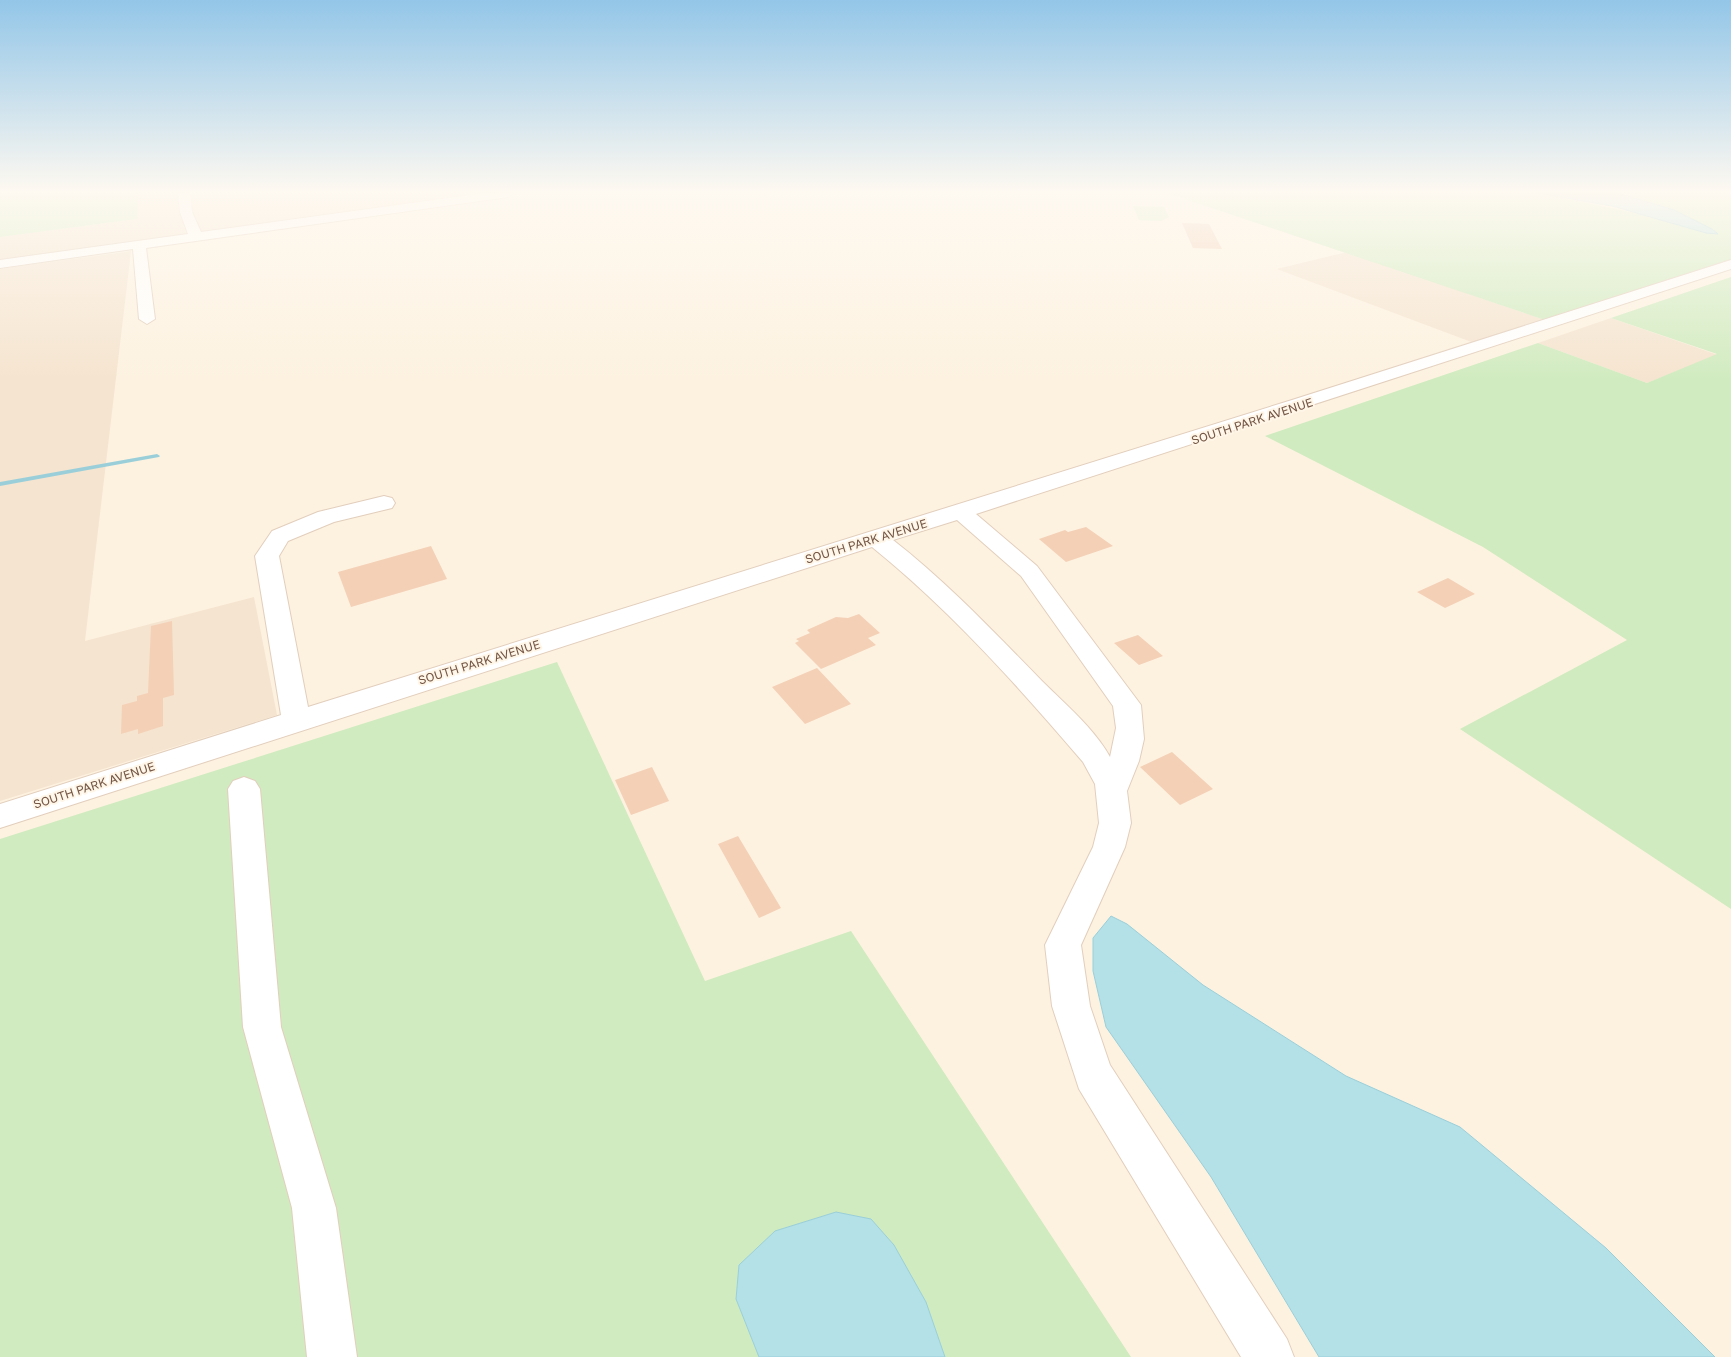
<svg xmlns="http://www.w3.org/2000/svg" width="1731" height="1357" viewBox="0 0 1731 1357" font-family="'Golos Text',sans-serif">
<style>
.residential{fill:#f5e4cf}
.green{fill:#d0ebbf}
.water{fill:#b4e0e7;stroke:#9acfda}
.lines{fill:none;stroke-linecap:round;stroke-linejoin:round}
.stream{fill:#9acfda;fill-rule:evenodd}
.building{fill:#f4d0b7}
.minor-casing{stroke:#e2cebc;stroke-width:2}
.minor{fill:#fff;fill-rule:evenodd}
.labels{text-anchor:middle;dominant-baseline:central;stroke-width:4;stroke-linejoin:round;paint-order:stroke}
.street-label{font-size:12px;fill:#755746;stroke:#fff6e8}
</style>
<rect width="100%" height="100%" fill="#fdf2e0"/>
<path class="residential" d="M 138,193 L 468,193 L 471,196 L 0,261 L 0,237 L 137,219 Z
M 131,251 L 85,641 L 254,597 L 277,715 L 0,801 L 0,269 Z
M 1347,252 L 1548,321 L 1474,343 L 1277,269 Z
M 1611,318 L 1718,355 L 1647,383 L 1538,343 Z"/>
<path class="green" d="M 0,193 L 138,193 L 137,219 L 0,237 Z
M 1167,193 L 1538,193 L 1650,216 L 1688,219 L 1674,210 L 1617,193 L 1731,193 L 1731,261 L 1548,321 Z
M 1133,206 L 1164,207 L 1169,217 L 1161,221 L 1139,220 Z
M 1731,277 L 1731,909 L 1460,729 L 1627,640 L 1483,547 L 1265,436 L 1538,343 L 1647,383 L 1717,354 L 1611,318 Z
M 557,662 L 705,981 L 851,931 L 1131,1357 L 0,1357 L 0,839 Z"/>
<path class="water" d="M 1538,193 L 1617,193 L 1674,210 L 1712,229 L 1718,234 L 1706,233 L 1612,206 Z
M 1111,916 L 1127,924 L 1203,985 L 1346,1076 L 1460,1127 L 1606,1248 L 1715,1357 L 1319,1357 L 1211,1177 L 1106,1027 L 1093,971 L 1093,938 Z
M 836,1212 L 871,1219 L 894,1245 L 926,1302 L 945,1357 L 759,1357 L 736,1299 L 739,1265 L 775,1231 Z"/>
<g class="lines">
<path class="stream" d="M 157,454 L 160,456 L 159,457 L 0,486 L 0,482 Z"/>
</g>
<path class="building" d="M 1182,223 L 1209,224 L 1222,249 L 1193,248 Z
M 1086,527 L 1113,546 L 1066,562 L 1039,539 L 1065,530 L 1068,532 Z
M 431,546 L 447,579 L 351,607 L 338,572 Z
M 1448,578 L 1475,594 L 1445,608 L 1417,592 Z
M 859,614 L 880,633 L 868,638 L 876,645 L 821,669 L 795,643 L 799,641 L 796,639 L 810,633 L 807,630 L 836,617 L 848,618 Z
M 172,621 L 174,695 L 163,698 L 163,726 L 138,734 L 138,729 L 121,734 L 122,705 L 137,701 L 137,696 L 148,693 L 151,626 Z
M 1138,635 L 1163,656 L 1139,665 L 1114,643 Z
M 817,668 L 851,704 L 805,724 L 772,687 Z
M 1172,752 L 1213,789 L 1180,805 L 1140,767 Z
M 652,767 L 669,801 L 631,815 L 615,780 Z
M 738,836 L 781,908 L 759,918 L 718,844 Z"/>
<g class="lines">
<g class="minor-casing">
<path id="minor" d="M 178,193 L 190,193 L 192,212 L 201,232 L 485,193 L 514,193 L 508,197 L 146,248 L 155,319 L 147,324 L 139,319 L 133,249 L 0,268 L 0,260 L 188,234 L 180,212 Z
M 1731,260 L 1731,269 L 976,514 L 1037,566 L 1141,705 L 1144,739 L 1139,761 L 1127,791 L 1131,823 L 1125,847 L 1081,945 L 1090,1006 L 1110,1065 L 1287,1339 L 1294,1357 L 1241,1357 L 1079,1089 L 1052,1006 L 1045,945 L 1093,847 L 1099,823 L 1095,784 L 1083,762 C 1018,686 950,610 872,547 L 0,828 L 0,804 L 281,715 L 255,556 L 272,531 L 318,512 L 384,496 L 392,498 L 395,503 L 392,508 L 334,522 L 288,541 L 279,556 L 308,707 L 1292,400 ZM 957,520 L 1021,576 L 1113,706 L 1116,728 L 1110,757 C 1094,728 1065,704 1042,681 C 994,632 947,582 893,540 Z
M 244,777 L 255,781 L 260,789 L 281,1027 L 336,1208 L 357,1357 L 307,1357 L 292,1208 L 243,1027 L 228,789 L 233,781 Z"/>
</g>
<use href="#minor" class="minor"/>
</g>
<linearGradient id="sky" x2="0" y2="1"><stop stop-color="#93c6e8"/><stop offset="0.5" stop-color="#fef9f1"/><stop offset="1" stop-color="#fef9f1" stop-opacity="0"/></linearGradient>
<rect width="1731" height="383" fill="url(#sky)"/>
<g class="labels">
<g class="street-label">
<text transform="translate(1252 421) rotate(-18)">SOUTH PARK AVENUE</text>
<text transform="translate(866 541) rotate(-17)">SOUTH PARK AVENUE</text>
<text transform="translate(479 662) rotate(-17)">SOUTH PARK AVENUE</text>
<text transform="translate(94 785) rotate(-18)">SOUTH PARK AVENUE</text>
</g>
</g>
</svg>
